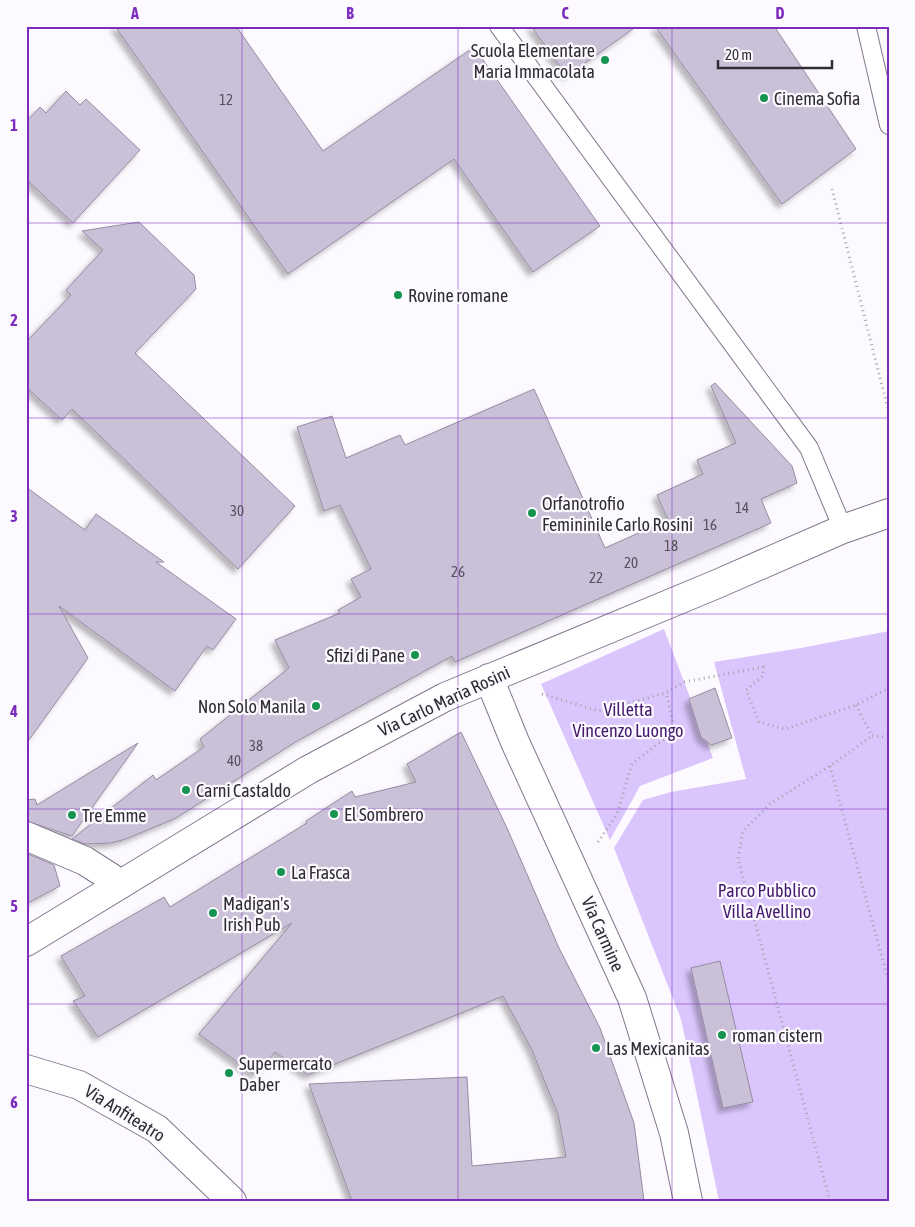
<svg xmlns="http://www.w3.org/2000/svg" width="915" height="1227" viewBox="0 0 915 1227" font-family="'Asap Condensed',sans-serif">
<style>
.green{fill:#dbc5fd}
.building{fill:#cac1d9;stroke:#958ca2;filter:url(#shadow)}
.lines{fill:none;stroke-linecap:round;stroke-linejoin:round}
.lane-casing{stroke:#80778d;stroke-width:20}
.street-casing{stroke:#80778d;stroke-width:30}
.secondary-casing{stroke:#80778d;stroke-width:30}
.path{stroke:#a6a3aa;stroke-width:3;stroke-dasharray:1 4;stroke-linecap:butt}
.lane{stroke:#fff;stroke-width:18}
.street{stroke:#fff;stroke-width:28}
.secondary{stroke:#fff;stroke-width:28}
.grid{fill:none;stroke:#7b2cbf;stroke-width:1;stroke-opacity:0.55}
.poi-dot{fill:#159351;stroke:#fcfaff;stroke-width:2}
.labels{text-anchor:middle;dominant-baseline:central;stroke-width:4.5;stroke-linejoin:round;paint-order:stroke}
.number-label{font-size:15px;fill:#56515e}
.poi-label{font-size:18px;fill:#302c35;stroke:#fcfaff;text-anchor:start}
.street-label{font-size:18px;fill:#302c35;stroke:#fcfaff}
.park-label{font-size:18px;fill:#44196b;stroke:#fcfaff}
.neatline{fill:none;stroke:#7b2cbf;stroke-width:2}
.grid-label{font-size:16px;text-anchor:middle;font-weight:bold;fill:#7b2cbf}
</style>
<defs>
<filter id="shadow"><feDropShadow dx="-4.5" dy="4.5" stdDeviation="2.5" flood-color="#0004"/></filter>
</defs>
<rect width="100%" height="100%" fill="#fcfaff"/>
<path class="green" d="M 664,629 L 713,758 L 640,786 L 610,840 L 541,684 Z
M 889,631 L 889,1201 L 719,1201 L 681,1019 L 614,848 L 643,800 L 671,792 L 746,779 L 714,662 L 801,648 Z"/>
<path class="building" d="M 115,26 L 236,26 L 323,151 L 474,47 L 600,226 L 533,272 L 454,159 L 288,274 Z
M 531,26 L 637,26 L 567,76 Z
M 655,26 L 774,26 L 856,149 L 782,204 Z
M 66,91 L 80,105 L 86,99 L 140,150 L 73,223 L 26,179 L 26,122 L 40,107 L 46,113 Z
M 139,222 L 194,275 L 196,289 L 135,353 L 295,506 L 238,569 L 72,409 L 62,420 L 26,387 L 26,342 L 71,295 L 66,290 L 103,250 L 82,231 Z
M 715,383 L 792,466 L 797,483 L 761,499 L 771,523 L 455,662 L 452,656 L 297,741 L 176,818 L 126,839 L 111,843 L 85,844 L 72,839 L 153,775 L 156,780 L 204,747 L 200,739 L 289,668 L 275,640 L 340,613 L 338,610 L 361,597 L 351,579 L 371,569 L 340,505 L 324,511 L 297,427 L 332,416 L 346,458 L 400,435 L 405,445 L 534,389 L 605,548 L 668,520 L 657,495 L 703,474 L 697,460 L 736,443 L 711,386 Z
M 26,487 L 85,530 L 96,514 L 164,562 L 156,562 L 236,619 L 213,650 L 207,646 L 175,691 L 59,606 L 88,658 L 26,744 Z
M 715,688 L 732,738 L 711,745 L 701,737 L 689,699 Z
M 461,732 L 507,828 L 559,948 L 600,1028 L 634,1123 L 644,1201 L 352,1201 L 309,1084 L 467,1077 L 472,1166 L 566,1157 L 558,1114 L 531,1048 L 503,996 L 308,1075 L 275,1052 L 255,1075 L 199,1034 L 292,923 L 98,1037 L 73,1001 L 85,996 L 61,956 L 164,897 L 170,907 L 307,823 L 306,821 L 352,791 L 355,797 L 416,782 L 407,764 Z
M 138,743 L 72,836 L 26,821 L 26,800 L 35,799 L 37,805 Z
M 26,853 L 54,865 L 60,886 L 26,904 Z
M 720,961 L 753,1102 L 723,1108 L 691,968 Z"/>
<g class="lines">
<g class="lane-casing">
<path id="lane" d="M 499,26 L 809,448 L 843,529
M 866,26 L 889,125"/>
</g>
<g class="street-casing">
<path id="street" d="M 26,836 L 85,861 L 121,884"/>
</g>
<g class="secondary-casing">
<path id="secondary" d="M 489,678 L 515,742 L 632,998 L 674,1133 L 688,1201
M 26,942 L 308,770 L 445,697 L 717,584 L 843,529 L 889,513
M 26,1069 L 79,1085 L 157,1129 L 232,1201"/>
</g>
<path class="path" d="M 832,189 L 889,413
M 542,694 L 599,711 L 666,693 L 684,682 L 763,667 L 763,676 L 746,690 L 759,722 L 785,729 L 856,705 L 889,688
M 856,705 L 872,736 L 889,737
M 830,766 L 889,983
M 598,842 L 617,814 L 632,764 L 675,731 L 666,693
M 830,1201 L 738,859 L 743,831 L 770,804 L 830,766 L 872,736"/>
<use href="#lane" class="lane"/>
<use href="#street" class="street"/>
<use href="#secondary" class="secondary"/>
</g>
<path class="grid" d="M 242,26 L 242,1201M 458,26 L 458,1201M 672,26 L 672,1201M 26,223 L 889,223M 26,418 L 889,418M 26,614 L 889,614M 26,809 L 889,809M 26,1004 L 889,1004"/>
<g class="poi-dot">
<circle cx="605" cy="60" r="5"/>
<circle cx="764" cy="98" r="5"/>
<circle cx="398" cy="295" r="5"/>
<circle cx="532" cy="513" r="5"/>
<circle cx="415" cy="655" r="5"/>
<circle cx="316" cy="706" r="5"/>
<circle cx="186" cy="790" r="5"/>
<circle cx="334" cy="814" r="5"/>
<circle cx="72" cy="815" r="5"/>
<circle cx="281" cy="872" r="5"/>
<circle cx="213" cy="913" r="5"/>
<circle cx="722" cy="1035" r="5"/>
<circle cx="596" cy="1048" r="5"/>
<circle cx="229" cy="1073" r="5"/>
</g>
<g class="labels">
<g class="number-label">
<text x="226" y="99">12</text>
<text x="742" y="507">14</text>
<text x="237" y="510">30</text>
<text x="710" y="524">16</text>
<text x="671" y="545">18</text>
<text x="631" y="562">20</text>
<text x="458" y="571">26</text>
<text x="596" y="577">22</text>
<text x="256" y="745">38</text>
<text x="234" y="760">40</text>
</g>
<g class="poi-label">
<text x="595" y="50" text-anchor="end">Scuola Elementare<tspan x="595" dy="21">Maria Immacolata</tspan></text>
<text x="774" y="98">Cinema Sofia</text>
<text x="408" y="295">Rovine romane</text>
<text x="542" y="503">Orfanotrofio<tspan x="542" dy="21">Femininile Carlo Rosini</tspan></text>
<text x="405" y="655" text-anchor="end">Sfizi di Pane</text>
<text x="306" y="706" text-anchor="end">Non Solo Manila</text>
<text x="196" y="790">Carni Castaldo</text>
<text x="344" y="814">El Sombrero</text>
<text x="82" y="815">Tre Emme</text>
<text x="291" y="872">La Frasca</text>
<text x="223" y="903">Madigan's<tspan x="223" dy="21">Irish Pub</tspan></text>
<text x="732" y="1035">roman cistern</text>
<text x="606" y="1048">Las Mexicanitas</text>
<text x="239" y="1063">Supermercato<tspan x="239" dy="21">Daber</tspan></text>
</g>
<g class="street-label">
<text transform="translate(444 701) rotate(-25)">Via Carlo Maria Rosini</text>
<text transform="translate(603 934) rotate(66)">Via Carmine</text>
<text transform="translate(125 1113) rotate(32)">Via Anfiteatro</text>
</g>
<g class="park-label">
<text x="628" y="709">Villetta<tspan x="628" dy="21">Vincenzo Luongo</tspan></text>
<text x="767" y="890">Parco Pubblico<tspan x="767" dy="21">Villa Avellino</tspan></text>
</g>
</g>
<rect width="915" height="1227" fill="none" stroke="#fcfaff" stroke-width="55"/>
<path d="M718 60v8h114v-8" fill="none" stroke="#302c35" stroke-width="2.5"/>
<text x="725" y="60" font-size="15" fill="#302c35" stroke="#fcfaff" stroke-width="4" paint-order="stroke">20 m</text>
<rect x="28" y="28" width="860" height="1172" class="neatline"/>
<g class="grid-label">
<text x="135" y="19">A</text>
<text x="350" y="19">B</text>
<text x="565" y="19">C</text>
<text x="780" y="19">D</text>
<text x="14" y="131">1</text>
<text x="14" y="326">2</text>
<text x="14" y="522">3</text>
<text x="14" y="717">4</text>
<text x="14" y="912">5</text>
<text x="14" y="1108">6</text>
</g>
</svg>
